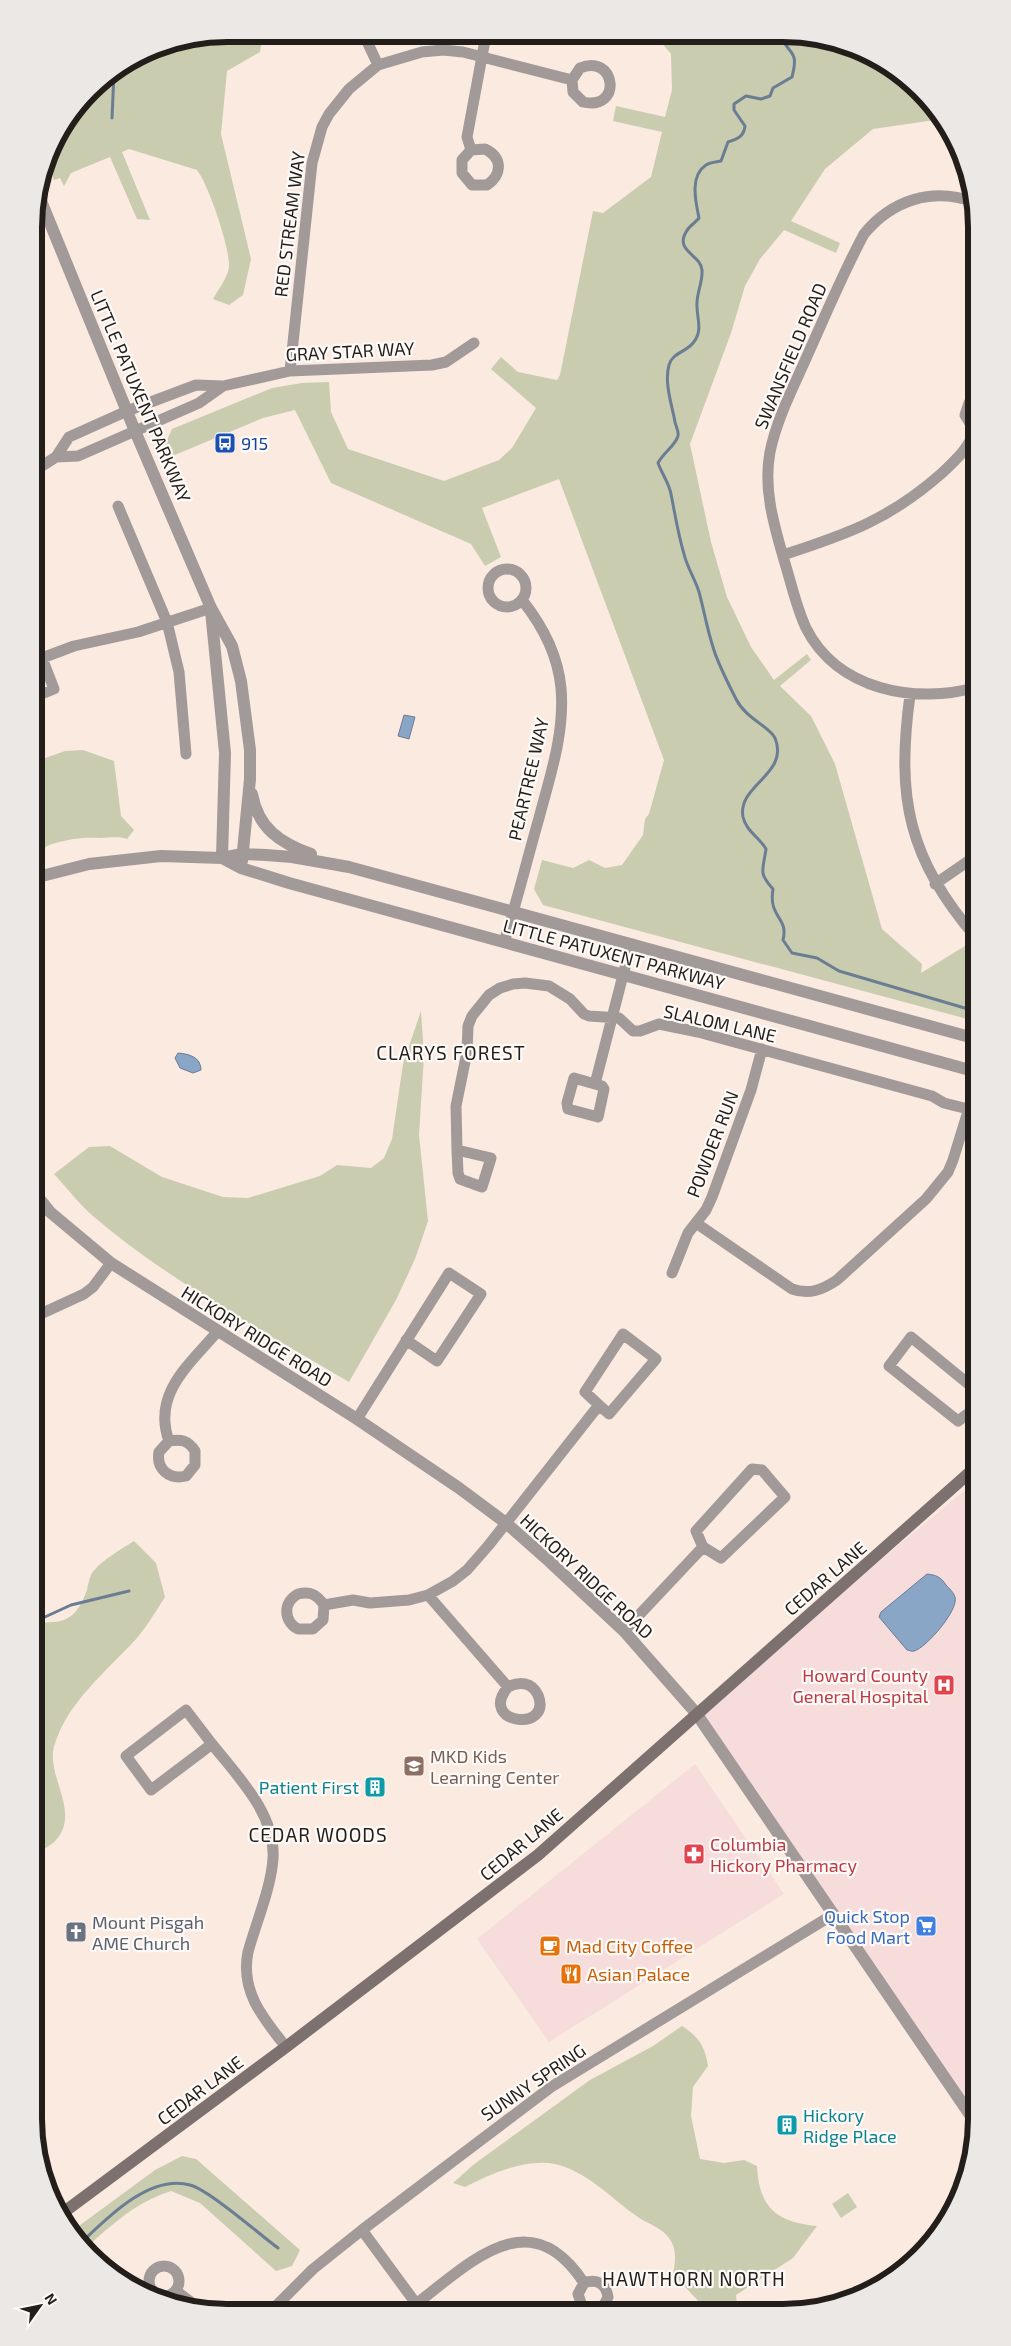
<svg xmlns="http://www.w3.org/2000/svg" width="1011" height="2346" viewBox="0 0 1011 2346" font-family="'Exo 2',sans-serif">
<style>
.commercial{fill:#f7dcdc}
.green{fill:#c9ccae}
.water{fill:#8aa6c7;stroke:#6b7d93}
.lines{fill:none;stroke-linecap:round;stroke-linejoin:round}
.stream{stroke:#6b7d93;stroke-width:3}
.minor{stroke:#a29999;stroke-width:11}
.tertiary{stroke:#a29999;stroke-width:12}
.secondary{stroke:#7d7170;stroke-width:12}
.labels{text-anchor:middle;dominant-baseline:central;stroke-width:4.5;stroke-linejoin:round;paint-order:stroke}
.street-label{font-size:18px;fill:#241e1a;stroke:#fdfaf8}
.transit-label{font-size:18px;fill:#164399;stroke:#fdfaf8;text-anchor:start}
.health-label{font-size:18px;fill:#be3a42;stroke:#fdfaf8;text-anchor:end}
.education-label{font-size:18px;fill:#785e54;stroke:#fdfaf8;text-anchor:start}
.culture-label{font-size:18px;fill:#0d838f;stroke:#fdfaf8;text-anchor:end}
.shop-label{font-size:18px;fill:#366cbe;stroke:#fdfaf8;text-anchor:end}
.worship-label{font-size:18px;fill:#5b616d;stroke:#fdfaf8;text-anchor:start}
.food-label{font-size:18px;fill:#c56008;stroke:#fdfaf8;text-anchor:start}
.neighbourhood-label{font-size:19px;letter-spacing:1px;fill:#241e1a;stroke:#fdfaf8}
.rim{fill:none;stroke:#241e1a;stroke-width:6}
</style>
<rect width="100%" height="100%" fill="#fbeae0"/>
<path class="commercial" d="M 977,1480 L 977,2128 L 696,1713 Z
M 695,1764 L 784,1894 L 549,2042 L 477,1939 Z"/>
<path class="green" d="M 228,34 L 263,34 L 260,52 L 227,71 L 221,134 L 251,259 L 243,295 L 229,305 L 213,299 C 218,290 228,277 229,267 C 230,248 209,186 197,170 L 129,149 L 122,152 L 150,220 L 137,219 L 110,157 L 71,173 L 64,186 L 60,178 L 54,180 L 48,165 L 54,142 L 100,82 L 154,48 Z
M 656,36 L 821,37 L 869,54 L 911,82 L 942,119 L 873,129 L 825,169 L 791,221 L 840,243 L 836,253 L 784,230 L 760,259 L 745,286 L 731,333 L 690,444 L 711,542 L 727,597 L 751,647 L 774,680 L 807,654 L 811,660 L 780,686 L 811,716 L 835,764 L 882,929 L 922,964 L 921,973 L 965,946 L 977,961 L 977,1018 L 971,1020 L 543,905 L 534,889 L 542,860 L 573,868 L 589,860 L 605,868 L 622,865 L 643,835 L 645,819 L 649,814 L 664,760 L 559,479 L 482,508 L 501,557 L 485,566 L 471,544 L 331,483 L 295,410 L 263,418 L 170,457 L 165,445 L 172,429 L 272,388 L 302,383 L 329,382 L 331,412 L 348,449 L 444,481 L 499,460 L 512,448 L 536,408 L 491,369 L 501,357 L 518,372 L 557,380 L 560,375 L 593,211 L 603,213 L 651,177 L 662,132 L 613,121 L 616,106 L 665,117 L 672,90 L 671,54 Z
M 83,750 L 114,761 L 121,816 L 134,830 L 127,839 C 117,836 110,838 99,838 C 81,837 70,839 52,844 C 45,846 41,852 34,853 L 34,762 L 65,751 Z
M 421,1011 L 424,1056 L 419,1135 L 428,1221 L 415,1259 L 396,1300 L 349,1382 C 263,1331 169,1281 93,1216 C 79,1204 67,1188 54,1174 L 89,1147 L 110,1146 L 162,1177 L 223,1197 L 248,1198 L 320,1176 L 337,1165 L 371,1168 L 384,1158 L 392,1139 L 403,1064 Z
M 134,1541 L 156,1563 L 165,1597 C 156,1611 147,1626 137,1638 C 107,1671 66,1703 54,1747 C 46,1776 81,1812 56,1840 C 51,1846 40,1851 34,1855 L 34,1622 C 65,1624 76,1620 87,1590 C 88,1585 89,1579 91,1575 C 98,1562 122,1549 134,1541 Z
M 682,2026 C 699,2037 705,2046 708,2066 L 693,2087 L 691,2116 L 700,2159 L 724,2163 L 744,2160 L 757,2166 C 759,2208 777,2222 817,2226 L 793,2258 L 736,2295 L 738,2312 L 702,2312 L 702,2305 L 673,2274 C 675,2264 677,2251 671,2241 C 663,2227 647,2224 635,2215 C 610,2197 586,2171 555,2164 C 526,2158 490,2174 465,2187 L 453,2183 L 473,2165 L 590,2080 L 653,2046 Z
M 182,2156 L 196,2159 L 300,2250 L 292,2266 L 276,2271 L 200,2203 L 171,2191 C 135,2203 115,2222 86,2248 L 72,2231 L 155,2170 Z
M 848,2193 L 857,2207 L 841,2218 L 832,2204 Z"/>
<path class="water" d="M 404,715 L 415,717 L 409,739 L 398,736 Z
M 178,1053 C 189,1054 201,1057 201,1070 L 193,1073 L 180,1068 L 175,1058 Z
M 927,1574 C 936,1575 941,1577 946,1585 C 949,1588 954,1593 955,1597 C 959,1610 926,1648 914,1651 C 912,1652 909,1650 907,1650 L 879,1617 L 881,1612 Z"/>
<g class="lines">
<path class="stream" d="M 781,37 C 790,56 799,50 792,77 L 773,88 L 770,96 L 761,99 L 746,96 L 734,104 L 734,110 L 745,126 C 744,136 738,139 728,142 L 721,161 C 716,162 710,162 706,165 C 689,176 696,203 699,218 C 696,222 691,225 688,229 C 672,251 701,254 702,270 C 703,281 697,292 697,303 C 696,317 704,330 693,343 C 686,352 672,353 669,365 C 664,383 672,405 675,422 C 676,427 679,431 678,436 C 675,446 664,452 658,463 C 662,474 669,483 671,494 C 675,514 678,534 684,554 C 687,567 695,579 699,592 C 704,610 707,629 713,647 C 717,662 729,685 736,699 C 746,719 769,726 775,738 C 790,774 737,785 743,817 C 746,831 760,838 766,849 C 763,871 758,872 773,889 C 768,918 789,917 783,940 L 792,953 L 817,958 L 839,971 L 968,1009
M 820,37 C 828,49 839,54 852,48
M 112,118 L 114,73
M 34,1622 L 71,1605 L 129,1591
M 82,2242 C 108,2217 150,2174 190,2185 C 209,2190 259,2234 278,2248"/>
<path class="minor" d="M 364,35 L 378,65
M 471,150 L 462,160 L 462,173 L 472,185 L 487,185 C 503,174 502,157 485,149 L 471,150 L 467,137 L 486,35
M 974,202 C 932,187 892,200 864,234 C 843,273 826,314 808,354 C 794,386 777,418 770,452 C 763,489 774,525 784,560 C 791,582 796,607 806,628 C 837,690 916,705 977,687
M 290,371 L 312,163 L 322,127 L 329,114 L 349,89 L 378,65 L 422,52 L 443,50 L 463,52 L 572,80 L 573,92 L 583,102 C 623,111 616,53 580,68 L 572,80
M 977,427 L 971,425 L 965,415 L 969,403 L 977,399
M 56,457 L 78,456 L 199,403 L 223,386
M 34,471 L 56,457 L 69,437 L 127,411 L 196,385 L 223,386 L 290,371 L 432,365 L 446,362 L 474,343
M 118,506 L 167,622 L 179,672 L 186,754
M 783,555 C 848,534 890,519 942,473 C 956,460 971,446 976,427
M488 588a19 19 0 1 1 38 0a19 19 0 1 1-38 0Z
M 34,661 L 74,646 L 138,632 L 211,608
M 910,695 C 896,799 908,858 977,939
M 34,697 L 54,689 L 42,658
M 935,884 L 977,855
M 504,942 C 517,901 527,860 539,818 C 550,776 565,733 561,688 C 558,656 542,625 522,600
M 595,1084 L 602,1086 L 604,1089 L 598,1117 L 568,1109 L 567,1103 L 574,1078 L 595,1084 L 631,944
M 457,1150 L 458,1173 L 460,1179 L 482,1187 L 491,1158 L 457,1150 L 456,1106 L 467,1052 L 468,1026 L 472,1016 L 489,995 L 500,988 L 513,984 L 525,983 L 549,986 L 570,999 L 584,1014 L 589,1016 L 619,1018 L 633,1031 L 640,1031 L 659,1024 L 698,1032 L 932,1096 L 944,1103 L 968,1109
M 696,1223 L 792,1289 C 809,1295 822,1290 837,1280 L 926,1199 L 948,1172 L 953,1160 L 977,1082
M 672,1273 L 688,1233 L 706,1210 L 712,1197 L 751,1090 L 762,1049
M 34,1317 L 84,1294 L 93,1287 L 111,1263
M 977,1407 L 958,1421 L 889,1366 L 911,1337 L 977,1391
M 357,1419 L 449,1273 L 481,1294 L 437,1361 L 406,1340
M 169,1441 L 159,1452 C 156,1469 169,1480 186,1476 L 195,1465 L 195,1451 C 188,1440 181,1439 169,1441 C 152,1394 189,1365 217,1332
M 428,1595 L 508,1687 C 477,1724 553,1733 538,1695 C 532,1682 519,1681 508,1687
M 324,1605 C 317,1595 311,1591 298,1594 C 283,1602 283,1621 298,1629 L 313,1629 L 323,1620 L 324,1605 L 353,1600 L 370,1603 L 409,1600 L 428,1595 L 453,1581 L 467,1570 L 488,1546 L 599,1405 L 609,1414 L 656,1359 L 623,1334 L 585,1392 L 599,1405
M 624,1631 L 703,1547 L 721,1558 L 785,1497 L 762,1470 L 752,1469 L 696,1531 L 703,1547
M 212,1744 L 186,1710 L 126,1756 L 151,1790 L 212,1744 C 238,1777 276,1814 273,1859 C 271,1888 256,1923 248,1952 C 240,1991 263,2018 286,2047
M 54,2202 L 62,2213
M 362,2230 L 420,2309
M149 2281a15 15 0 1 1 30 0a15 15 0 1 1-30 0Z
M 176,2291 L 200,2309
M 416,2304 C 471,2262 530,2200 584,2283 C 597,2278 606,2284 608,2297 C 603,2310 593,2314 582,2306 L 578,2294 L 584,2283
M 273,2309 L 313,2269 L 362,2230 L 551,2087 L 834,1914"/>
<path class="tertiary" d="M 39,196 L 135,431 L 211,608 L 232,646 L 241,681 L 250,750 L 250,779 L 242,861
M 211,611 L 225,753 L 222,858
M 252,794 C 258,828 280,843 311,854
M 222,858 L 241,868 L 289,883 L 977,1072
M 34,878 L 89,864 L 161,856 L 222,858 L 242,854 L 266,855 L 292,857 L 349,867 L 977,1039
M 34,1192 L 50,1212 L 111,1263 L 357,1419 L 459,1488 L 506,1523 L 549,1561 L 624,1631 L 696,1713 L 977,2125"/>
<path class="secondary" d="M 60,2215 L 286,2047 L 538,1855 L 977,1466"/>
</g>
<defs>
<g id="bus-square" transform="scale(1.125)"><rect x="-9" y="-9" width="18" height="18" rx="4" fill="#1a4fb4" stroke="#fdfaf8"/><path d="M-5-6H5V4H4V6H2V4H-2V6H-4V4H-5ZM-3.5-4V0h7V-4ZM-3.5 1.2v1.5H-2V1.2ZM2 1.2v1.5H3.5V1.2Z" fill="#fff"/></g>
<g id="hospital-square" transform="scale(1.125)"><rect x="-9" y="-9" width="18" height="18" rx="4" fill="#e0444e" stroke="#fdfaf8"/><path d="M-5-5h3v3.5h4V-5h3V5h-3V1.5h-4V5h-3Z" fill="#fff"/></g>
<g id="school-square" transform="scale(1.125)"><rect x="-9" y="-9" width="18" height="18" rx="4" fill="#8d6e63" stroke="#fdfaf8"/><path d="M0-5L7-2L0 1L-7-2ZM-4 1L0 2.5L4 1V4Q0 6-4 4Z" fill="#fff"/></g>
<g id="building-square" transform="scale(1.125)"><rect x="-9" y="-9" width="18" height="18" rx="4" fill="#0f9aa8" stroke="#fdfaf8"/><path d="M-4-6H4V6H1V3H-1V6H-4ZM-2.5-4.3h1.7v1.8h-1.7ZM.8-4.3h1.7v1.8H.8ZM-2.5-1h1.7V.8h-1.7ZM.8-1h1.7V.8H.8Z" fill="#fff"/></g>
<g id="pharmacy-square" transform="scale(1.125)"><rect x="-9" y="-9" width="18" height="18" rx="4" fill="#e0444e" stroke="#fdfaf8"/><path d="M-2-6h4v4h4v4h-4v4h-4v-4h-4v-4h4Z" fill="#fff"/></g>
<g id="supermarket-square" transform="scale(1.125)"><rect x="-9" y="-9" width="18" height="18" rx="4" fill="#3f7fe0" stroke="#fdfaf8"/><path d="M-6-5.5h2.5l.6 2H6L4.5 2H-2.5L-4.4-4H-6ZM-1.5 3.2a1.3 1.3 0 1 0 .1 0ZM3 3.2a1.3 1.3 0 1 0 .1 0Z" fill="#fff"/></g>
<g id="church-square" transform="scale(1.125)"><rect x="-9" y="-9" width="18" height="18" rx="4" fill="#6b7280" stroke="#fdfaf8"/><path d="M-1.2-6h2.4v3.5h3.3v2.4h-3.3V6h-2.4V-.1h-3.3v-2.4h3.3Z" fill="#fff"/></g>
<g id="cafe-square" transform="scale(1.125)"><rect x="-9" y="-9" width="18" height="18" rx="4" fill="#e8710a" stroke="#fdfaf8"/><path d="M-5.5-4.5H6V0H3Q3 3.5 0 3.5H-2.5Q-5.5 3.5-5.5 0ZM3-3.2v2h1.7v-2ZM-6 4.5H4V6H-6Z" fill="#fff"/></g>
<g id="restaurant-square" transform="scale(1.125)"><rect x="-9" y="-9" width="18" height="18" rx="4" fill="#e8710a" stroke="#fdfaf8"/><path d="M-5-6h1v4h1v-4h1v4h1v-4h1v5L-1.5 .5V6h-2V.5L-5-1ZM5-6V6H3V1.5H1.5Q1.5-4 5-6Z" fill="#fff"/></g>
</defs>
<g fill-rule="evenodd">
<use href="#bus-square" x="225" y="443"/>
<use href="#hospital-square" x="944" y="1685"/>
<use href="#school-square" x="414" y="1766"/>
<use href="#building-square" x="375" y="1787"/>
<use href="#pharmacy-square" x="694" y="1854"/>
<use href="#supermarket-square" x="926" y="1926"/>
<use href="#church-square" x="76" y="1932"/>
<use href="#cafe-square" x="550" y="1946"/>
<use href="#restaurant-square" x="571" y="1974"/>
<use href="#building-square" x="787" y="2125"/>
</g>
<g class="labels">
<g class="street-label">
<text transform="translate(289 224) rotate(-83)">RED STREAM WAY</text>
<text transform="translate(350 351) rotate(-3)">GRAY STAR WAY</text>
<text transform="translate(790 356) rotate(-67)">SWANSFIELD ROAD</text>
<text transform="translate(141 396) rotate(67)">LITTLE PATUXENT PARKWAY</text>
<text transform="translate(528 779) rotate(-77)">PEARTREE WAY</text>
<text transform="translate(614 954) rotate(15)">LITTLE PATUXENT PARKWAY</text>
<text transform="translate(720 1023) rotate(13)">SLALOM LANE</text>
<text transform="translate(712 1144) rotate(-69)">POWDER RUN</text>
<text transform="translate(257 1336) rotate(32)">HICKORY RIDGE ROAD</text>
<text transform="translate(587 1576) rotate(43)">HICKORY RIDGE ROAD</text>
<text transform="translate(825 1578) rotate(-41)">CEDAR LANE</text>
<text transform="translate(521 1844) rotate(-40)">CEDAR LANE</text>
<text transform="translate(533 2082) rotate(-34)">SUNNY SPRING</text>
<text transform="translate(200 2090) rotate(-37)">CEDAR LANE</text>
</g>
<g class="transit-label">
<text x="241" y="443">915</text>
</g>
<g class="health-label">
<text x="928" y="1675">Howard County<tspan x="928" dy="21">General Hospital</tspan></text>
<text x="710" y="1844" text-anchor="start">Columbia<tspan x="710" dy="21">Hickory Pharmacy</tspan></text>
</g>
<g class="education-label">
<text x="430" y="1756">MKD Kids<tspan x="430" dy="21">Learning Center</tspan></text>
</g>
<g class="culture-label">
<text x="359" y="1787">Patient First</text>
<text x="803" y="2115" text-anchor="start">Hickory<tspan x="803" dy="21">Ridge Place</tspan></text>
</g>
<g class="shop-label">
<text x="910" y="1916">Quick Stop<tspan x="910" dy="21">Food Mart</tspan></text>
</g>
<g class="worship-label">
<text x="92" y="1922">Mount Pisgah<tspan x="92" dy="21">AME Church</tspan></text>
</g>
<g class="food-label">
<text x="566" y="1946">Mad City Coffee</text>
<text x="587" y="1974">Asian Palace</text>
</g>
<g class="neighbourhood-label">
<text x="451" y="1052">CLARYS FOREST</text>
<text x="318" y="1834">CEDAR WOODS</text>
<text x="694" y="2278">HAWTHORN NORTH</text>
</g>
</g>
<path d="M0 0H1011V2346H0ZM227 42H783A185 185 0 0 1 968 227V2119A185 185 0 0 1 783 2304H227A185 185 0 0 1 42 2119V227A185 185 0 0 1 227 42Z" fill="#ece8e6" fill-rule="evenodd"/>
<path class="rim" d="M227 42H783A185 185 0 0 1 968 227V2119A185 185 0 0 1 783 2304H227A185 185 0 0 1 42 2119V227A185 185 0 0 1 227 42Z"/>
<g transform="translate(40 2306) rotate(57)" stroke="#fdfaf8" stroke-width="4" paint-order="stroke">
<path d="M0-4L9 19L0 12L-9 19Z" fill="#241e1a"/>
<text y="-8" font-size="14" font-weight="bold" text-anchor="middle" fill="#241e1a">N</text>
</g>
</svg>
